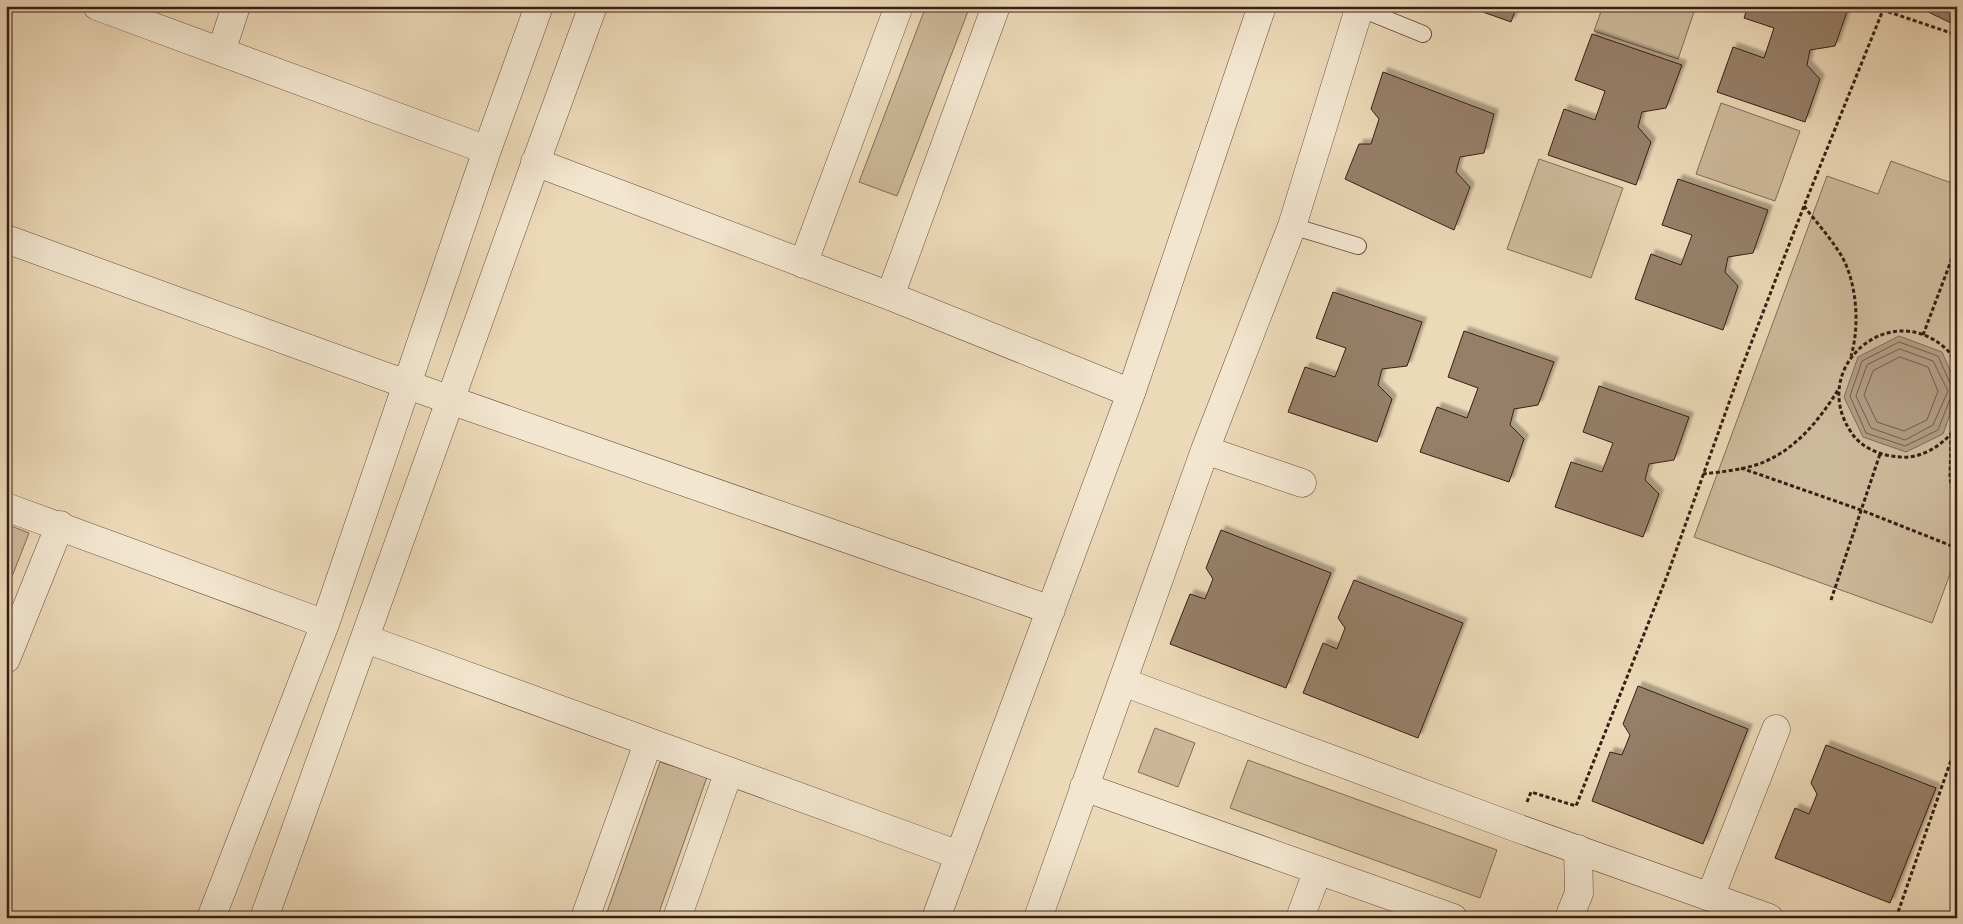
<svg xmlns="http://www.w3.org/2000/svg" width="1963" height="924" viewBox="0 0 1963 924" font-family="'Libre Bodoni',serif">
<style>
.green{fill:#cdb99b;stroke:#826c58}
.water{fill:#af9980;stroke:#7f6855}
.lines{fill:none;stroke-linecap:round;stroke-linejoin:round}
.shore{stroke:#745c4a;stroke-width:1}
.building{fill:#967f69;stroke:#381e14;filter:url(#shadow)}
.service-casing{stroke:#654d3d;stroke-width:18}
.minor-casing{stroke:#654d3d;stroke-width:29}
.path{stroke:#381e14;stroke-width:3;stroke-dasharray:4 2.5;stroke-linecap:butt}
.service{stroke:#f3e6d0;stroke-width:16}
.minor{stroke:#f3e6d0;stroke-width:28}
</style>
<defs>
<filter id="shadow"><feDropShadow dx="4.5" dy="-4.5" stdDeviation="1" flood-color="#0004"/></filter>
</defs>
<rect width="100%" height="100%" fill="#ecd9b7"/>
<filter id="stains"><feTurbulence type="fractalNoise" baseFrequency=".004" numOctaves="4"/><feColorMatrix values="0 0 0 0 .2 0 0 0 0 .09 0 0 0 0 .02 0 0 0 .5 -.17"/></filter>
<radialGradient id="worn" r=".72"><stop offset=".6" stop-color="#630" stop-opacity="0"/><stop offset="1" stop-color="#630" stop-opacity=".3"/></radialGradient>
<path class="green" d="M 926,6 L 970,6 L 897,196 L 859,182 Z
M 1603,6 L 1696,6 L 1678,59 L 1594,31 Z
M 1721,103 L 1800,131 L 1775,201 L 1696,174 Z
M 1539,159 L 1623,188 L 1591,278 L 1507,249 Z
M 1891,161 L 1957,185 L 1957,555 L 1932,623 L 1694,537 L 1827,176 L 1878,194 Z
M 6,524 L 29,533 L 6,592 Z
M 1155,728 L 1195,743 L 1178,787 L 1138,772 Z
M 1248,760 L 1497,850 L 1480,898 L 1230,808 Z
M 660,762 L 707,777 L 657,918 L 605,918 Z"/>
<path class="water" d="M 1899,336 L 1942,352 L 1957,386 L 1957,395 L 1943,434 L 1906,452 L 1863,437 L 1844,397 L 1858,357 Z"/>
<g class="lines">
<path class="shore" d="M 1900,349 L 1933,361 L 1948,391 L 1933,425 L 1905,440 L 1871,428 L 1856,396 L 1867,365 Z
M 1900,357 L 1928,367 L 1938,391 L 1927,420 L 1904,431 L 1877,422 L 1864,395 L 1873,371 Z
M 1957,386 L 1950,383 L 1938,356 L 1899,342 L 1862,361 L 1850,396 L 1866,433 L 1905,446 L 1938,430 L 1950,399 L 1957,396"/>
</g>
<path class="building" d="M 1466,6 L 1517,6 L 1511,22 Z
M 1748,6 L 1849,6 L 1835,46 L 1810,50 L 1807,65 L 1820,79 L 1805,122 L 1717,92 L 1733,47 L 1764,58 L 1774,28 L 1744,18 Z
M 1916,6 L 1957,6 L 1957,26 Z
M 1592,34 L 1682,65 L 1666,108 L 1642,112 L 1638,127 L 1651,142 L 1636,185 L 1548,155 L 1564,109 L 1595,120 L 1605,91 L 1575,80 Z
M 1383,72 L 1494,114 L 1484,153 L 1460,157 L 1456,172 L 1470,187 L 1454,230 L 1345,179 L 1359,144 L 1371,144 L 1379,119 L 1371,109 Z
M 1678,179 L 1768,210 L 1753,253 L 1728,257 L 1725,272 L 1738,286 L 1723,330 L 1635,299 L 1651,254 L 1681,265 L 1692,235 L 1662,225 Z
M 1333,292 L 1422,322 L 1407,366 L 1382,369 L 1378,385 L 1392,399 L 1377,442 L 1288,412 L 1305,367 L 1335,377 L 1346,348 L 1316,338 Z
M 1464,331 L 1554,362 L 1538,405 L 1514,409 L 1510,425 L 1524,439 L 1509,482 L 1420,452 L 1437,407 L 1467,418 L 1478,388 L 1448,377 Z
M 1599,386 L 1689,417 L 1674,460 L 1649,464 L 1645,480 L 1659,494 L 1643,537 L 1555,507 L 1571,462 L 1602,472 L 1613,443 L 1583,432 Z
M 1221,530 L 1331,573 L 1286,688 L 1170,644 L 1190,594 L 1205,599 L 1213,579 L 1206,568 Z
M 1354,580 L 1463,623 L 1418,738 L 1303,693 L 1323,643 L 1337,649 L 1345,628 L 1338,618 Z
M 1638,686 L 1748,729 L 1703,844 L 1592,801 L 1610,752 L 1622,755 L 1630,735 L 1623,724 Z
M 1826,745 L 1936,788 L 1890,903 L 1775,858 L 1795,808 L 1809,814 L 1817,794 L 1811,783 Z"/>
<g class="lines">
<g class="service-casing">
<path id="service" d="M 1359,8 L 1423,34
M 1292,226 L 1358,246"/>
</g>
<g class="minor-casing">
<path id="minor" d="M 97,6 L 487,150
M 221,52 L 236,6
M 535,162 L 890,296 L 1131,393
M 6,239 L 450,400 L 1051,610
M 803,264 L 899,6
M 890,296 L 996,6
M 1205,450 L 1302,483
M 6,507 L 325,624
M 366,639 L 959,855
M 6,659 L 60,525
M 1123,682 L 1517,828 L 1769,918
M 1084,787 L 1453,918
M 1710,897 L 1776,729
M 211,918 L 325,624 L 487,150 L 539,6
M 264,918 C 375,614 481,309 593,6
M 585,918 L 648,743
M 677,918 L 729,771
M 936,918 L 1131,393 L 1262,6
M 1038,918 L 1205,450 L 1292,226 L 1360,6
M 1300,918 L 1318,870
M 1569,918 L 1579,893 L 1578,849"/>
</g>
<path class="path" d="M 1804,206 C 1816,222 1830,237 1841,255 C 1857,282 1860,326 1851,356
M 1923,335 L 1957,245
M 1957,363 C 1953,358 1950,352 1945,348 C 1889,298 1808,368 1851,432 C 1861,448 1881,456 1900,457 C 1922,459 1946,444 1957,425
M 1951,434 L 1950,479 L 1957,508
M 1741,468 L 1861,510 L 1957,548
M 1703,474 C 1721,472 1748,469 1764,462 C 1797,448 1820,419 1838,390
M 1831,600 L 1880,454
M 1527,802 L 1531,792 L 1576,806 L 1667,576 L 1740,372 L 1804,206 L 1883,10 L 1957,35
M 1896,918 L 1957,743"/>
<use href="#service" class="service"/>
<use href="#minor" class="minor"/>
</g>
<rect width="1963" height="924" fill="none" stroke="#ecd9b7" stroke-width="25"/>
<rect x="8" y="8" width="1948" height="909" fill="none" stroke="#381e14" stroke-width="2.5"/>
<rect x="12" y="12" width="1938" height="899" fill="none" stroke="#381e14"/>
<rect width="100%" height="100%" filter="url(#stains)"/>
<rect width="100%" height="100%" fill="url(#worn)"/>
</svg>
